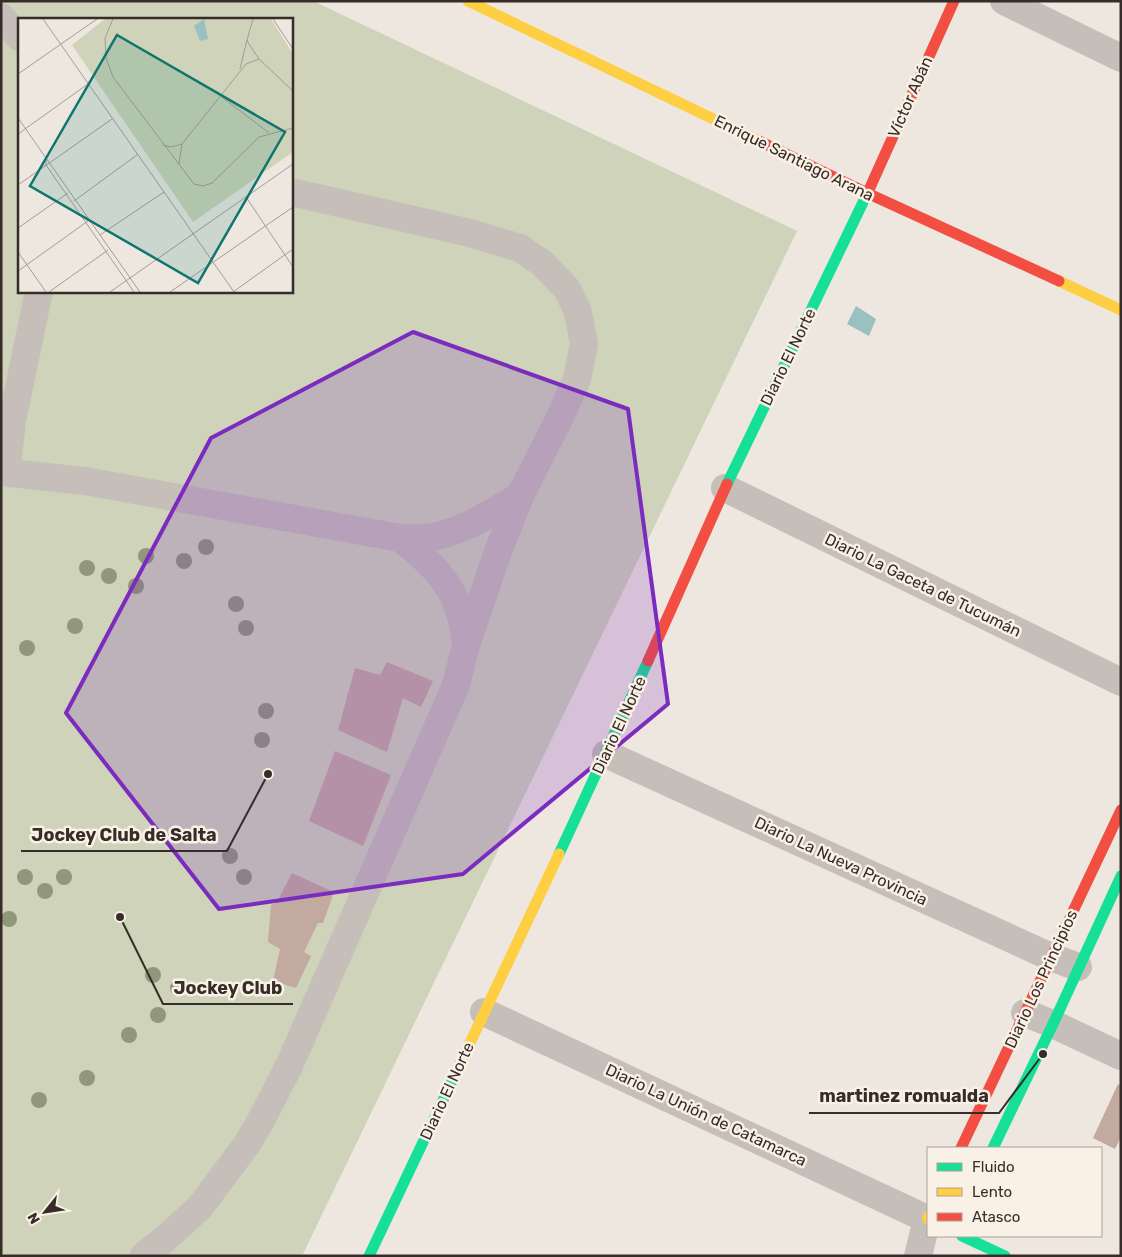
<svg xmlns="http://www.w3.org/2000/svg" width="1122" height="1257" viewBox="0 0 1122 1257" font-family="Rubik,sans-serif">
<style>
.green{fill:#ced3b9;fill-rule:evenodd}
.water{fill:#9ac0bf}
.building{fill:#c2aaa1}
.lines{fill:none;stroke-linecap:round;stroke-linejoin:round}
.street{stroke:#c6bfb9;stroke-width:28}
.fast{stroke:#16e098;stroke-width:11}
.slow{stroke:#ffcf43;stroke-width:11}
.jam{stroke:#f24e42;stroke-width:11}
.tree{fill:#91977b}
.marked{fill:#7b2cbf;fill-opacity:0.2;stroke:#7b2cbf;stroke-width:4;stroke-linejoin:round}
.labels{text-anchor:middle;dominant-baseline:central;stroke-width:5;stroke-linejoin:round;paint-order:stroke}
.street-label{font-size:16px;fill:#372c27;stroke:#faf1e6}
.inset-road{fill:none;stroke:#a49c96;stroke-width:1}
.view{fill:#0f766e;fill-opacity:0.15;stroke:#0f766e;stroke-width:2.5}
.inset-edge{fill:none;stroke:#372c27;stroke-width:2.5}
.leader{fill:none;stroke:#372c27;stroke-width:2}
.callout-dot{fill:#372c27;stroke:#faf1e6;stroke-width:2}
.callout-label{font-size:18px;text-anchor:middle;font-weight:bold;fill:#372c27;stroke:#faf1e6;stroke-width:5;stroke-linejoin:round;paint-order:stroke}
</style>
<rect width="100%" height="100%" fill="#ede7e0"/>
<path class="green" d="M 1,1 L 313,1 L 797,231 L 302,1256 L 1,1256 ZM 19,19 L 291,19 L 291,291 L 19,291 Z"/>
<path class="water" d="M 856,306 L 876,319 L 869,336 L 847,324 Z"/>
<path class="building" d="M 387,662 L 433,681 L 421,707 L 403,698 L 387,752 L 338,730 L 355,668 L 380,675 Z
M 335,751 L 391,775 L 363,846 L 309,821 Z
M 292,873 L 334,892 L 323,923 L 318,923 L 304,952 L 311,956 L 296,988 L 273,981 L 280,949 L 268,942 L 271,905 L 277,902 Z
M 1118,1084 L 1121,1086 L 1121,1137 L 1115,1149 L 1093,1138 Z"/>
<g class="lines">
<path class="street" d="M 1004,1 L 1121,58
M 1,17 L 19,37
M 1,472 L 85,481 L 400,538 C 410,538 421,539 431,537 C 464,532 492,512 520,496
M 6,472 L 12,421 L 39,291
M 725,488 L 1121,682
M 400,538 C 427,559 453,582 461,617 C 464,626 464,636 466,645
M 606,754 L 1051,957 L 1078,967
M 484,1012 L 927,1219 L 918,1256
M 1025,1013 L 1053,1024 L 1121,1056
M 144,1256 L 165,1239 L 200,1207 L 247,1144 L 259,1124 L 289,1066 L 456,685 L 466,645 L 499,549 L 520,496 L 560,417 L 577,379 L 584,344 L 578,312 L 567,289 L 542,263 L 520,248 L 466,232 L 291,192"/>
<path class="fast" d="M 727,484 L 868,192
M 559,854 L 648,661
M 993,1148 L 1053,1024 L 1121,876
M 962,1236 L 1005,1256
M 369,1256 L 462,1060"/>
<path class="slow" d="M 468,1 L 759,141
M 1059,281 L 1121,310
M 462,1060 L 559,854
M 928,1217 L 928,1219"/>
<path class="jam" d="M 759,141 L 867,193 L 1059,281
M 868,192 L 954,1
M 648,661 L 727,484
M 961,1148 L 1121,810"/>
</g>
<g class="tree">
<circle cx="206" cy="547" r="8"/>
<circle cx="146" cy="556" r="8"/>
<circle cx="184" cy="561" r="8"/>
<circle cx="87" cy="568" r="8"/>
<circle cx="109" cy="576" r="8"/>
<circle cx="136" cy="586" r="8"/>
<circle cx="236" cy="604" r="8"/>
<circle cx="75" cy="626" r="8"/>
<circle cx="246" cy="628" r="8"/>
<circle cx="27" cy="648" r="8"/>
<circle cx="266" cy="711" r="8"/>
<circle cx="262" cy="740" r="8"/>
<circle cx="230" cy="856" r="8"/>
<circle cx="25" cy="877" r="8"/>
<circle cx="64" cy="877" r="8"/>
<circle cx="244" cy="877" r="8"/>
<circle cx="45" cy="891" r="8"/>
<circle cx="9" cy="919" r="8"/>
<circle cx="153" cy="975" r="8"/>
<circle cx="178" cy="988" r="8"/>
<circle cx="158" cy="1015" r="8"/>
<circle cx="129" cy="1035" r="8"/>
<circle cx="87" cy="1078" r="8"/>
<circle cx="39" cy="1100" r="8"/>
</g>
<path class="marked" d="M 413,332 L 628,409 L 668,704 L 463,874 L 219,909 L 66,713 L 211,438 Z"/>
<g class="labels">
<g class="street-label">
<text transform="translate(910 97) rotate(-66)">Víctor Abán</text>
<text transform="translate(794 158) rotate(26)">Enrique Santiago Arana</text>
<text transform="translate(788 357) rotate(-64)">Diario El Norte</text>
<text transform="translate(923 585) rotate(26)">Diario La Gaceta de Tucumán</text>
<text transform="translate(619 725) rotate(-65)">Diario El Norte</text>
<text transform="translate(841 861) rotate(25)">Diario La Nueva Provincia</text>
<text transform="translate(1041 979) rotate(-65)">Diario Los Principios</text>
<text transform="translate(447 1091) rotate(-65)">Diario El Norte</text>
<text transform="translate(706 1115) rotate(25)">Diario La Unión de Catamarca</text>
</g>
</g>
<g transform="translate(18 18)">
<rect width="275" height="275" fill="#ede7e0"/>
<path d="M 87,1 L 253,1 L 275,36 L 275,134 L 175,204 L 54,27 Z" fill="#ced3b9"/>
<path d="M 186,1 L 190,21 L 182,23 L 176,8 Z" fill="#9ac0bf"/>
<path class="inset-road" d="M 25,1 L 216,274M 95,1 L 87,20 L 88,40 L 95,59 L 176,166 L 185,168 L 194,165 L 241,119 L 275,110M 235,1 L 229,22 L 231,26 L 241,41 L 275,73M 255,1 L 275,31M 222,51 L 229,22M 0,56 L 79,1M 204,79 L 251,115M 0,100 L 122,274M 0,116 L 70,66M 145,127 L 153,129 L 164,126M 28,141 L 28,147 L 116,274M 161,146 L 164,126 L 228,46 L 241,41M 0,167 L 94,101M 228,179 L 275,249M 56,183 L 119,137M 0,210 L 50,175M 82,217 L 146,174M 0,234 L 28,274M 0,253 L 70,203M 31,274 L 90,232M 92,274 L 275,146M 152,274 L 275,189M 215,274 L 275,231"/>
<path class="view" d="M 99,17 L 267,114 L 180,265 L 12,168 Z"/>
<rect width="275" height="275" class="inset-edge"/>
</g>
<path class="leader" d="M268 774L227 851H21M120 917L163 1004H293M1043 1054L999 1113H809"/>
<g class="callout-dot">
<circle cx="268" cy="774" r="5"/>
<circle cx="120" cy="917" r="5"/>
<circle cx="1043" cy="1054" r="5"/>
</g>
<g class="callout-label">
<text x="124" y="841">Jockey Club de Salta</text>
<text x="228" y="994">Jockey Club</text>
<text x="904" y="1102">martinez romualda</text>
</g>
<rect width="1122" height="1257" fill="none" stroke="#372c27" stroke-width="5"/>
<rect x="927" y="1147" width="175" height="90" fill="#faf1e6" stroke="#aca29a"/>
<rect x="937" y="1163" width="25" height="8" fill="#16e098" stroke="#aca29a"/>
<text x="972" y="1172" font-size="15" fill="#372c27">Fluido</text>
<rect x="937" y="1188" width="25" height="8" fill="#ffcf43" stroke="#aca29a"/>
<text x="972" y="1197" font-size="15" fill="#372c27">Lento</text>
<rect x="937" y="1213" width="25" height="8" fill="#f24e42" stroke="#aca29a"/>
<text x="972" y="1222" font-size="15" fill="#372c27">Atasco</text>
<g transform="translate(45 1212) rotate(240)" stroke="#faf1e6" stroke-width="4" paint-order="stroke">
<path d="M0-4L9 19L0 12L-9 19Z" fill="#372c27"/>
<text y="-8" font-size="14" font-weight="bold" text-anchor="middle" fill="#372c27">N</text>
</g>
</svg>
